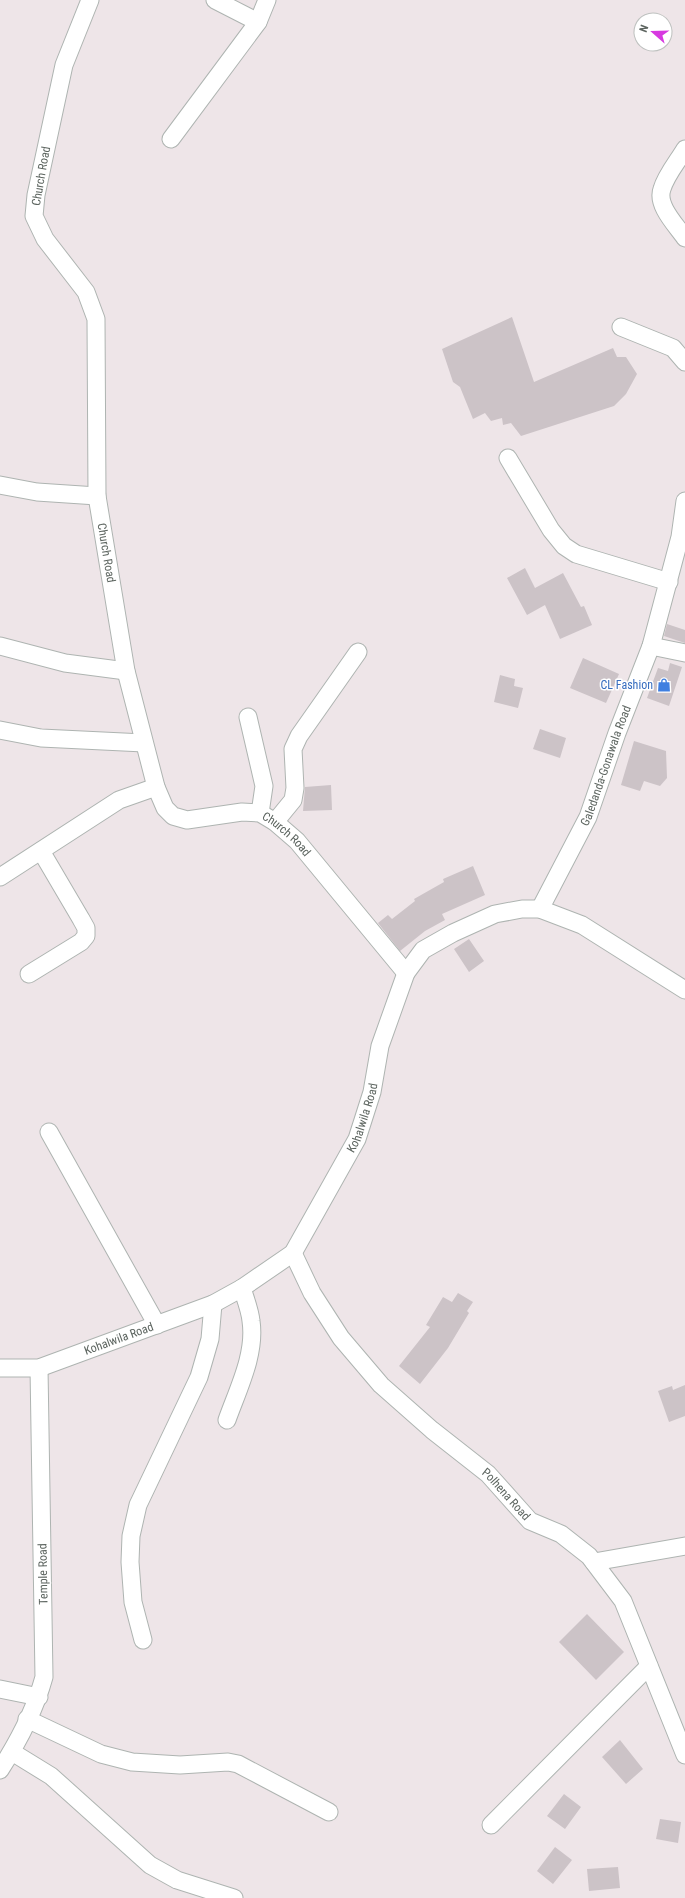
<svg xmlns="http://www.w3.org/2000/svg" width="685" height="1898" viewBox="0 0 685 1898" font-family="'Roboto Condensed',sans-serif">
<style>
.building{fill:#ccc3c7}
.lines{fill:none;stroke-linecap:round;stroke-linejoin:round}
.minor-casing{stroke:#aeb4b1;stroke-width:19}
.minor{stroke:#fff;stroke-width:17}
.labels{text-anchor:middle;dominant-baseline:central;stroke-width:3;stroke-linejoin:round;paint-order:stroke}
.street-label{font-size:12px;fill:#5d6560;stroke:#fff}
.shop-label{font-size:12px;fill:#366cbe;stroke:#fff;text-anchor:end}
</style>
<rect width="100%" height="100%" fill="#eee5e8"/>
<path class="building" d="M 512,317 L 534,382 L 613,348 L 617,357 L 626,357 L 637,374 L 626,394 L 614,406 L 521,436 L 511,423 L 503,425 L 502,418 L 491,421 L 485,413 L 473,419 L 460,387 L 453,382 L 442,349 Z
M 525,568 L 535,588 L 563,573 L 581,607 L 584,606 L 592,625 L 560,639 L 545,605 L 527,615 L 507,578 Z
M 667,624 L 685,630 L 685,643 L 664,636 Z
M 583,658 L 619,674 L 606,703 L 570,688 Z
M 670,663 L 682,667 L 669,706 L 647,698 L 658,668 L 668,671 Z
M 500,675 L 515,679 L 514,686 L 523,688 L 518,708 L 494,702 Z
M 540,729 L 566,738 L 560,758 L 533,749 Z
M 634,741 L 666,751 L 667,778 L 660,786 L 644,781 L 640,791 L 621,785 Z
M 331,785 L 332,810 L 303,811 L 305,787 Z
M 473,866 L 485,895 L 442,914 L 445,920 L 425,931 L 400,951 L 378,923 L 388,915 L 392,919 L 415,901 L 414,899 L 444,882 L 443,879 Z
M 469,939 L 484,961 L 469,972 L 454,949 Z
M 458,1293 L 473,1302 L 467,1311 L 469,1313 L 448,1348 L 420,1384 L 399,1366 L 430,1327 L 426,1325 L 443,1297 L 452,1302 Z
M 685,1385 L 685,1416 L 669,1422 L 658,1391 L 672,1386 L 673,1390 Z
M 587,1614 L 624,1652 L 596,1680 L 559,1642 Z
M 620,1740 L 643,1769 L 626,1784 L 602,1757 Z
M 564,1794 L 581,1807 L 565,1829 L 547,1816 Z
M 660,1819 L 681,1822 L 678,1843 L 656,1839 Z
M 555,1847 L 572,1860 L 553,1884 L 537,1871 Z
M 618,1867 L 620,1888 L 589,1891 L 587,1869 Z"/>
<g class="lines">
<g class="minor-casing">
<g id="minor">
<path id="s1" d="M 90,0 L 64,65 L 36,195 L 34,216 L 45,239 L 86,292 L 96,319 L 97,496 L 126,671 L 156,787 L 165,808 L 173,816 L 187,820 L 242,812 L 260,813 L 275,822 L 297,841 L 406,973"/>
<path d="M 215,0 L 258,22"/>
<path d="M 171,139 L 258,22 L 267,0"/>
<path d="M 685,149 C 678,161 666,175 662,189 C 656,205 676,225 685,238"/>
<path d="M 621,327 L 673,348 L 685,362"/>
<path d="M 508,458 L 551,530 L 564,546 L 576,554 L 669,582"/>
<path d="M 0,485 L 37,492 L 97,496"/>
<path d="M 0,646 L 65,663 L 126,671"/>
<path d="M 651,646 L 685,653"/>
<path d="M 248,717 L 264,786 L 260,813"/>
<path d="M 0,730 L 41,738 L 144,743"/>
<path d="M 275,822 L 293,800 L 295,788 L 293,749 L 299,736 L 358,652"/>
<path d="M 0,877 L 119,800 L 156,787"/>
<path id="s2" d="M 540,909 L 588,817 L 617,733 L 651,646 L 680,537 L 685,501"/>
<path d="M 29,974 L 81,942 L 86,936 L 86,928 L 81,919 L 41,851"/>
<path d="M 49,1132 L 157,1325"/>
<path id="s3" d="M 293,1253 L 312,1293 L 341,1338 L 381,1385 L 432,1430 L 488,1474 L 530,1521 L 561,1534 L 589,1556 L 623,1601 L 685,1755"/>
<path id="s4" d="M 0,1368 L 39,1368 L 213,1304 L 242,1288 L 293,1253 L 357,1139 L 372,1092 L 380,1046 L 406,973 L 423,950 L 453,933 L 495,914 L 522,909 L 540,909 L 582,925 L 685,990"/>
<path d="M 227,1420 C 238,1389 256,1354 251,1321 C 250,1310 245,1298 242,1288"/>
<path d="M 594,1562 L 685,1546"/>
<path d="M 143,1640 L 133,1602 L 130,1562 L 131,1536 L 138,1505 L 199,1377 L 210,1339 L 213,1304"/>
<path d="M 0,1689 L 39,1697"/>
<path d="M 27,1719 L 101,1754 L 132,1762 L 180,1765 L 228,1762 L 238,1764 L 329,1812"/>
<path d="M 12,1752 L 51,1776 L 150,1865 L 177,1880 L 234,1898"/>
<path d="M 0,1770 C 18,1742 35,1710 44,1677 L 39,1368"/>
<path d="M 491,1825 L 649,1666"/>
</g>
</g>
<use href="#minor" class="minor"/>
</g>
<defs>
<g id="shop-bare" transform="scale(1.08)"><path d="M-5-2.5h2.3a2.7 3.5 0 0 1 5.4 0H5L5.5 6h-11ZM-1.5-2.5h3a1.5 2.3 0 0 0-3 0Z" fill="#3f7fe0" stroke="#fff" stroke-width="2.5" paint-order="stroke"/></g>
</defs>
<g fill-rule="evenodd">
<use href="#shop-bare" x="664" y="685"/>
</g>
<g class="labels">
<g class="street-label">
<text transform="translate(41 176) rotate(-80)">Church Road</text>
<text stroke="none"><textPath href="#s1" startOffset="580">Church Road</textPath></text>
<text stroke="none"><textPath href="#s2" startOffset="158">Galedanda-Gonawala Road</textPath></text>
<text stroke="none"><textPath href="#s1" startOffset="976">Church Road</textPath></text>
<text stroke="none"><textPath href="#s4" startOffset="472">Kohalwila Road</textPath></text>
<text stroke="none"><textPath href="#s4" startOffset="124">Kohalwila Road</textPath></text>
<text stroke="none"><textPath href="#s3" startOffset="326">Polhena Road</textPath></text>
<text transform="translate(43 1574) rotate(-91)">Temple Road</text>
</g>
<g class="shop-label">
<text x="653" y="685">CL Fashion</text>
</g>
</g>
<g transform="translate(653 32) rotate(290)"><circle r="19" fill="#ffffff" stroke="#bec1bf"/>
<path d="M0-3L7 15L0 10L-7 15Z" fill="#d739e0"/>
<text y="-6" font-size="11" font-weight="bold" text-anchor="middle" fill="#5d6560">N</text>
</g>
</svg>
